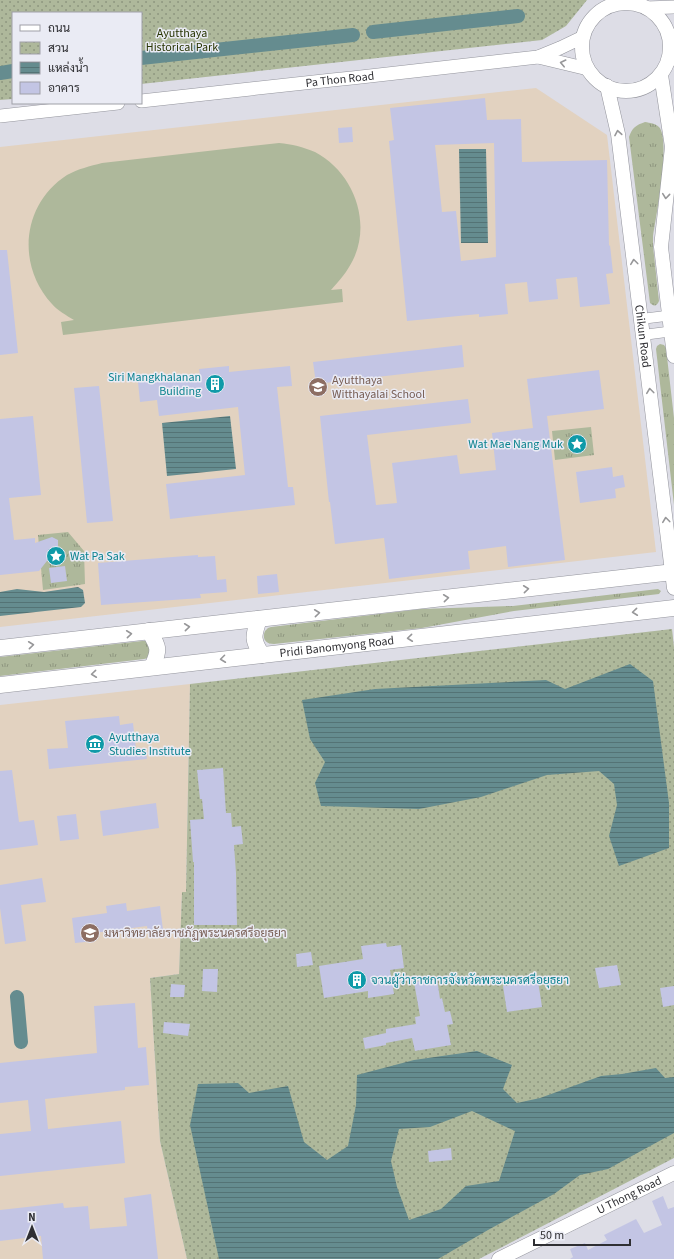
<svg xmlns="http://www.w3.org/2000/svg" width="674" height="1259" viewBox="0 0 674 1259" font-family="'Source Sans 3',Sarabun,sans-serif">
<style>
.education{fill:#e2d2c0}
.grass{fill:url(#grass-tufts)}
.park{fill:url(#park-dots)}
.pitch{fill:#aeb89b}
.water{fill:url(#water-rules);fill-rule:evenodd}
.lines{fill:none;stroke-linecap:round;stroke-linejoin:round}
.canal{stroke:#658c8f;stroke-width:14}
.building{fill:#c3c5e4;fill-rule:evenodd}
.minor-casing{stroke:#94959d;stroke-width:11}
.tertiary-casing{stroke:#94959d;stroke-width:14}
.secondary-casing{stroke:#94959d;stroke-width:15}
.primary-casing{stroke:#94959d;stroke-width:17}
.minor{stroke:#fff;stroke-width:10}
.tertiary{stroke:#fff;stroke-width:13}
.secondary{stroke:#fff;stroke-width:14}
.primary{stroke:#fff;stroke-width:16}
.oneway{stroke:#979799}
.labels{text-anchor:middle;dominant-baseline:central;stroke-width:3;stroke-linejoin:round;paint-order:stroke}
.park-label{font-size:12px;fill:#283503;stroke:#eaebf4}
.street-label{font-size:12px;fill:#2f2f33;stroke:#eaebf4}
.culture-label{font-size:12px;fill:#0d838f;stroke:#eaebf4;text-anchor:start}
.education-label{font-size:12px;fill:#785e54;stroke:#eaebf4;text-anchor:start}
</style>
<defs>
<pattern id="grass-tufts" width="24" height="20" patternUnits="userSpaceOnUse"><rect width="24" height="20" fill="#aeb89b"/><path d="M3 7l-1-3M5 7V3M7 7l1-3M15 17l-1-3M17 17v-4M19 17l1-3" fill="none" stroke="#8e967f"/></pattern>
<pattern id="park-dots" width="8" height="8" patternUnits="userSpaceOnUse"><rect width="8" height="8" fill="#aeb89b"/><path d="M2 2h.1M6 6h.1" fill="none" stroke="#8e967f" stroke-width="1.8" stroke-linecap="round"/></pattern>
<pattern id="water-rules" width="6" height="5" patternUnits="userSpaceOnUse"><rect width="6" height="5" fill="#658c8f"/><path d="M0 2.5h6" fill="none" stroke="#547375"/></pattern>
</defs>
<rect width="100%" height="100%" fill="#dddde6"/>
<path class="education" d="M 536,88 L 607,135 L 656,552 L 0,627 L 0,147 Z
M 190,684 L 186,892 L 182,893 L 179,974 L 150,978 L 160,1141 L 187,1259 L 0,1259 L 0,705 Z"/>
<path class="grass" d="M 645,122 C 650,123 655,123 659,127 C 671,140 656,217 653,236 L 653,246 L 659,301 C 657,306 654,307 650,303 L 629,137 C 632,128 636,125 645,122 Z
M 660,344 L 664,345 L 666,348 L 674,418 L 674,505 L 656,349 L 657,346 Z
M 591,427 L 594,455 L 555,460 L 552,431 Z
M 68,532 L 84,551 L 85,584 L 43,590 L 38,535 Z
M 658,589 L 661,591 L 659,594 L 514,611 L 422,628 L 274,644 C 265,644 262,638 265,631 L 268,628 L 271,627 L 421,609 L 513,606 Z
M 142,641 L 146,641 L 152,647 L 148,658 L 144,659 L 0,676 L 0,657 Z"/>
<path class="park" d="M 0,0 L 587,0 L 566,26 L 542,40 L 141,84 L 141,13 L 13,13 L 13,99 L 0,100 Z
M 672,629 L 674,647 L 674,1158 L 479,1259 L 187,1259 L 160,1141 L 150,978 L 179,974 L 182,892 L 186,892 L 190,684 Z"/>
<path class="pitch" d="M 279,143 C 292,144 303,147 315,152 C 353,172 372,221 353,260 C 347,272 340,280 331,290 L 342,289 L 343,302 L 63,335 L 61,322 L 74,320 C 66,315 58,311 52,304 C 16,265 22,204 67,175 C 78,169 90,166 102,163 Z"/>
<path class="water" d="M 459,149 L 486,149 L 488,243 L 461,243 Z
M 230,416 L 236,469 L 167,476 L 162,423 Z
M 78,587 L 83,590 L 85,603 L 81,607 L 0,616 L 0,592 L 17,589 L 44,592 Z
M 630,664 L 653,681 L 669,803 L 669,848 L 619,866 L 609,836 L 617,805 L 614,784 L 599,771 L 547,775 L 481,797 L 419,809 L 321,806 L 315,783 L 325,762 L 310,739 L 302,700 L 375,689 L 546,680 L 565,689 Z
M 477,1051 L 512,1065 L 503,1089 L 517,1103 L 540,1098 L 601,1076 L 622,1074 L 656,1068 L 665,1078 L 674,1077 L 674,1133 L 608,1169 L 580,1175 L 554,1194 L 488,1230 L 438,1259 L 219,1259 L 190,1125 L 198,1084 L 238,1083 L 249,1093 L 288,1086 L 304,1142 L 327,1160 L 348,1146 L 356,1105 L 357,1075 L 414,1060 ZM 472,1111 L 515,1131 L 499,1181 L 466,1186 L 441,1209 L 409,1220 L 397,1187 L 391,1161 L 399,1129 L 430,1127 Z"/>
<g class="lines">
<path class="canal" d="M 373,32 L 518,16
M 141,58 L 353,35
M 0,73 L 13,71
M 17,997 L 21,1042"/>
</g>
<path class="building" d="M 485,98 L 487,120 L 521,119 L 522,162 L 607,160 L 609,246 L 610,245 L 613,273 L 606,274 L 610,304 L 580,307 L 577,277 L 556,279 L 558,299 L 529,302 L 527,282 L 505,284 L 508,314 L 479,317 L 479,314 L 407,321 L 389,141 L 394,140 L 390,108 ZM 494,143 L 496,257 L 461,261 L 456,211 L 442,212 L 435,145 Z
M 352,127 L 353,142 L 339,143 L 338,128 Z
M 0,250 L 7,250 L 18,353 L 0,355 Z
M 462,345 L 464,367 L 316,384 L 313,362 Z
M 229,366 L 229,372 L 290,366 L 292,386 L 277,387 L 288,487 L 293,487 L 295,505 L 170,519 L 166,484 L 245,475 L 238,407 L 159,416 L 157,400 L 140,402 L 138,382 L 200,375 L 199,369 Z
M 599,370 L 604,409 L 547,416 L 565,560 L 508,567 L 506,546 L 468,551 L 470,569 L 389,579 L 384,538 L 335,544 L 330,502 L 329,502 L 320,416 L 468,399 L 471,423 L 367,435 L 376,505 L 397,503 L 392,463 L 457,455 L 460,474 L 496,470 L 492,433 L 533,428 L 527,379 Z
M 99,386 L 113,521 L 87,523 L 74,388 Z
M 33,416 L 41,495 L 9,498 L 14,540 L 35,538 L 35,543 L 52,537 L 58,540 L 58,547 L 39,571 L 0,575 L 0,419 Z
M 576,439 L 580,439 L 584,442 L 583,447 L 580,449 L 577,449 L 572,446 L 574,441 Z
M 612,467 L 613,477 L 623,475 L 625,487 L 615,489 L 616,498 L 580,503 L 576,472 Z
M 198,555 L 198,557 L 215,556 L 217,580 L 226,579 L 227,592 L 200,594 L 201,598 L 101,605 L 98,563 Z
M 65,566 L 67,581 L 51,583 L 49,568 Z
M 277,574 L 279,592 L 258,594 L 257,576 Z
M 119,716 L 120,725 L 133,723 L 136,749 L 145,748 L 147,759 L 49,769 L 47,749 L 68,748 L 65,721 Z
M 223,768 L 226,813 L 231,813 L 232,827 L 241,826 L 243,844 L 234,845 L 236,873 L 237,925 L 194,925 L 194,862 L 193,862 L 190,820 L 204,819 L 202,799 L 200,799 L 197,770 Z
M 12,770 L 19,822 L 34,820 L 38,845 L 0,850 L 0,771 Z
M 156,803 L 159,828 L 103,836 L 100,811 Z
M 76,814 L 79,839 L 60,841 L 57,816 Z
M 42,878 L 46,902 L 21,905 L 26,941 L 5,944 L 0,908 L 0,885 Z
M 126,903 L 127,911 L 160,906 L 163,930 L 148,932 L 147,926 L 94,933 L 95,941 L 75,943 L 72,918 L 107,913 L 106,906 Z
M 386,943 L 387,947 L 401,945 L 404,968 L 390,970 L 394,994 L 368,998 L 368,991 L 324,998 L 319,966 L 363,959 L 361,946 Z
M 311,952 L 313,965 L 297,967 L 296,954 Z
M 617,965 L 621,985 L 599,988 L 595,968 Z
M 203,969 L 218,969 L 217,992 L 202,991 Z
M 437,978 L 440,999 L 442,998 L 445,1012 L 450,1011 L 453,1024 L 447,1025 L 451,1045 L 415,1051 L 412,1038 L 386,1043 L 386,1045 L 365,1049 L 363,1038 L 386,1033 L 386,1029 L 416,1024 L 415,1017 L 420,1016 L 414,982 Z
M 538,981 L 542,1007 L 507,1012 L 503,986 Z
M 171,984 L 185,985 L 184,997 L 170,997 Z
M 674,986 L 674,1005 L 663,1007 L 660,988 Z
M 135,1003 L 138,1048 L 146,1047 L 149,1085 L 125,1087 L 125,1090 L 45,1099 L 48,1129 L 121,1121 L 125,1163 L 0,1176 L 0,1134 L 31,1131 L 28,1100 L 0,1103 L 0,1063 L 97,1053 L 94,1006 Z
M 164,1022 L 190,1024 L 188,1036 L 163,1033 Z
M 451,1148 L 452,1160 L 429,1162 L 428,1151 Z
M 151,1194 L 158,1259 L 43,1259 L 41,1236 L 0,1241 L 0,1210 L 63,1203 L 64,1208 L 88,1206 L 90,1229 L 127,1226 L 124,1198 Z
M 663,1196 L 668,1209 L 674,1207 L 674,1259 L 570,1259 L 573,1257 L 570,1249 L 585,1243 L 588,1250 L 607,1240 L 604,1235 L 636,1219 L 644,1233 L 662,1225 L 652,1201 Z"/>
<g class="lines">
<g class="minor-casing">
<path id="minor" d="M 641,319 L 674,315
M 643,335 L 674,331"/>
</g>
<g class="tertiary-casing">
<g id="tertiary">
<path d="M 646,8 L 674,7"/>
<path d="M 538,57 L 588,69"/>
<path d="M 668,60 L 674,59"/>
<path id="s1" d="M 141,101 L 332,80 L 352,78 L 538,57 L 560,48 L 583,37"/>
<path d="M 0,116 L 118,103"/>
</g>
</g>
<g class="secondary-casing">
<g id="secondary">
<circle cx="626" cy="47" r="44"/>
<path d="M 661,75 L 672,147 L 661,247 L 674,356"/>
<path id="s2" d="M 607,86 L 618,134 L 674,588"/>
<path id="s3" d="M 499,1259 L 674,1173"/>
</g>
</g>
<g class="primary-casing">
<g id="primary">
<path d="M 259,619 C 253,636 252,640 262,655"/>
<path d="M 149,631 C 159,647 160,650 152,667"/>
<path d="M 0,648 L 674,572"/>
<path id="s4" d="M 0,685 L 674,608"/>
</g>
</g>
<use href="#minor" class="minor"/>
<use href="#tertiary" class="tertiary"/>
<use href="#secondary" class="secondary"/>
<use href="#primary" class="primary"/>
</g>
<defs><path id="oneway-chevron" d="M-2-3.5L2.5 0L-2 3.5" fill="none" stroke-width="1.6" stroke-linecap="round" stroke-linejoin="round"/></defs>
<g class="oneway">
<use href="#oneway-chevron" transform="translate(563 63) rotate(-167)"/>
<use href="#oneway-chevron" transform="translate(618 133) rotate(-100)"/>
<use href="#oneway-chevron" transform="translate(666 196) rotate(96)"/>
<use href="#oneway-chevron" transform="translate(634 262) rotate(-97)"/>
<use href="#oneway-chevron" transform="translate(650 391) rotate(-97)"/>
<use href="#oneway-chevron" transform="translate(666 520) rotate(-97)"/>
<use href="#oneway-chevron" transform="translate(526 589) rotate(-6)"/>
<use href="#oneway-chevron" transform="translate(446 598) rotate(-6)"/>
<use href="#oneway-chevron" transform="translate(635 612) rotate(174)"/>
<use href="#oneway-chevron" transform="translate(317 613) rotate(-6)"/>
<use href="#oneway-chevron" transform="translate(187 627) rotate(-6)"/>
<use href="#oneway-chevron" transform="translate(129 634) rotate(-6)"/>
<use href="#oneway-chevron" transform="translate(410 638) rotate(174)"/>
<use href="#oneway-chevron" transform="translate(31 645) rotate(-6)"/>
<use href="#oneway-chevron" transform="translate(223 659) rotate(173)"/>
<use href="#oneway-chevron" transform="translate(94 674) rotate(174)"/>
</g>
<defs>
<g id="building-disc" transform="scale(1)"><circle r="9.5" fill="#0f9aa8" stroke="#eaebf4"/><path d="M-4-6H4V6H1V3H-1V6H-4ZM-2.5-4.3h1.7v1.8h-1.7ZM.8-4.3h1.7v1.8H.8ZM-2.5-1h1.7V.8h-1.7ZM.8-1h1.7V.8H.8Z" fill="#fff"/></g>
<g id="school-disc" transform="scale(1)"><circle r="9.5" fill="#8d6e63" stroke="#eaebf4"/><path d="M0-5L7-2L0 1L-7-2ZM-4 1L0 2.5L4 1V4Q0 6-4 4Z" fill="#fff"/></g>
<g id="sight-disc" transform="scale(1)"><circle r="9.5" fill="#0f9aa8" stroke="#eaebf4"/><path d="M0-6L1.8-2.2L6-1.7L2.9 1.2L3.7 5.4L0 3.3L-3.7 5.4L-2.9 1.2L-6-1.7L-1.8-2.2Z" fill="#fff"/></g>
<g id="museum-disc" transform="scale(1)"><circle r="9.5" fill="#0f9aa8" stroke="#eaebf4"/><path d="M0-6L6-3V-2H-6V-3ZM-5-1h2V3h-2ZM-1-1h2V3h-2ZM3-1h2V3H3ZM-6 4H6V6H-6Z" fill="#fff"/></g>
<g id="university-disc" transform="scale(1)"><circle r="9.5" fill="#8d6e63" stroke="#eaebf4"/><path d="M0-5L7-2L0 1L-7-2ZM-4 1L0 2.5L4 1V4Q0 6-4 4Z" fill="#fff"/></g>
</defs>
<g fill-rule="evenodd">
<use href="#building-disc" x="215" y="384"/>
<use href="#school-disc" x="318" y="387"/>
<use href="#sight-disc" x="577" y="444"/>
<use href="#sight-disc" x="56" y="556"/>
<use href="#museum-disc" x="95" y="744"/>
<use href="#university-disc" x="90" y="933"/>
<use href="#building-disc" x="357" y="980"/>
</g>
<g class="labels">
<g class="park-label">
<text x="182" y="33">Ayutthaya<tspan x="182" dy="14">Historical Park</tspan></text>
</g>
<g class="street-label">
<text stroke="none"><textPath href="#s1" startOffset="200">Pa Thon Road</textPath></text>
<text stroke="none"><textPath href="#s2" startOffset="253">Chikun Road</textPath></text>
<text stroke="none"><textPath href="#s4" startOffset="339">Pridi Banomyong Road</textPath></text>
<text stroke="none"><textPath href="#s3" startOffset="145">U Thong Road</textPath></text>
</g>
<g class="culture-label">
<text x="201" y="377" text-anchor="end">Siri Mangkhalanan<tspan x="201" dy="14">Building</tspan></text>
<text x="563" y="444" text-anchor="end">Wat Mae Nang Muk</text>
<text x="70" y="556">Wat Pa Sak</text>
<text x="109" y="737">Ayutthaya<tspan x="109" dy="14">Studies Institute</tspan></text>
<text x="371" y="980">จวนผู้ว่าราชการจังหวัดพระนครศรีอยุธยา</text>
</g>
<g class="education-label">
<text x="332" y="380">Ayutthaya<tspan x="332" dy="14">Witthayalai School</tspan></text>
<text x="104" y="933">มหาวิทยาลัยราชภัฏพระนครศรีอยุธยา</text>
</g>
</g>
<rect x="12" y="12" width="130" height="92" fill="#eaebf4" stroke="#9fa0a7"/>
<rect x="20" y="25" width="20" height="6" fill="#ffffff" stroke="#9fa0a7"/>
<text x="48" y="32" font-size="12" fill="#2f2f33">ถนน</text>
<rect x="20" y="42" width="20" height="12" fill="url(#park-dots)" stroke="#9fa0a7"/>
<text x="48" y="52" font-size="12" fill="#2f2f33">สวน</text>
<rect x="20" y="62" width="20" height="12" fill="url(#water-rules)" stroke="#9fa0a7"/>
<text x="48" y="72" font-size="12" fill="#2f2f33">แหล่งน้ำ</text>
<rect x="20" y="82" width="20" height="12" fill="#c3c5e4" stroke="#9fa0a7"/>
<text x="48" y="92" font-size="12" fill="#2f2f33">อาคาร</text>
<g transform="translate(32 1227)" stroke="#eaebf4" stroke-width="3" paint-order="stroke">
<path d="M0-3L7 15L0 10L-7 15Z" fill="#2f2f33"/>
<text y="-6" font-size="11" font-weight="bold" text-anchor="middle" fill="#2f2f33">N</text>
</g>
<path d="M534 1239v6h96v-6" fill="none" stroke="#2f2f33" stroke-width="2"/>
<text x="540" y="1239" font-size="12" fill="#2f2f33" stroke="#eaebf4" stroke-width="3" paint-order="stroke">50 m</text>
</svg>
